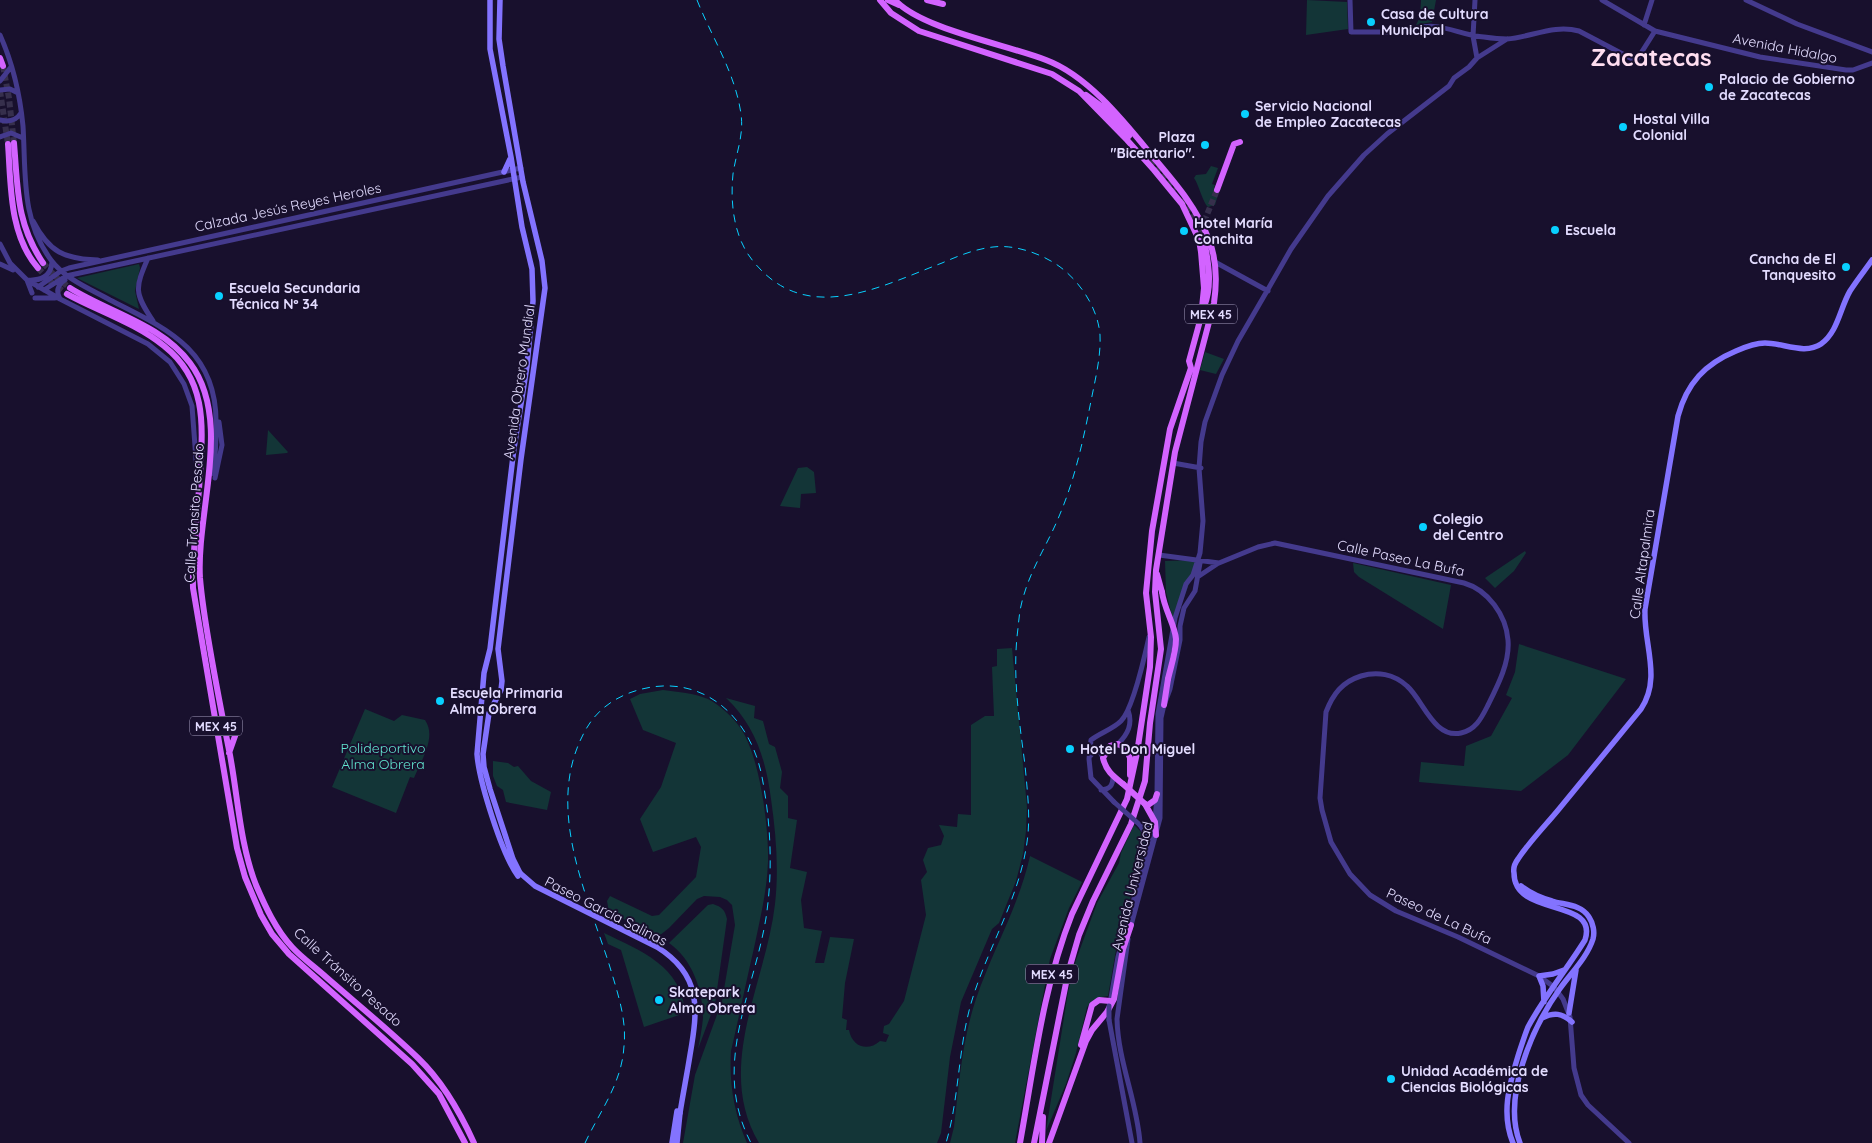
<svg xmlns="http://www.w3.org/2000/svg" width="1872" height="1143" viewBox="0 0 1872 1143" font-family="Quicksand,sans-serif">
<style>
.green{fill:#133537}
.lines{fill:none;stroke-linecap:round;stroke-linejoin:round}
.primary-tunnel{stroke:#362f4c;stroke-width:6;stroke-dasharray:6 3;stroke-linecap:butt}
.tertiary{stroke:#443a8d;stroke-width:5}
.secondary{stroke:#8373ff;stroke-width:5.5}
.primary{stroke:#d363ff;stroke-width:6}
.rail{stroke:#08d0ff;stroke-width:1;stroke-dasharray:8 6;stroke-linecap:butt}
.tertiary-bridge{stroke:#443a8d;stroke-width:5}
.secondary-bridge{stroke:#8373ff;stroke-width:5.5}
.primary-bridge{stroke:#d363ff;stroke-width:6}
.poi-dot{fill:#08d0ff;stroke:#18102d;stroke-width:2}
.labels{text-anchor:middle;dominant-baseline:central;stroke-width:4;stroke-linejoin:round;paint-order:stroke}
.shield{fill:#18102d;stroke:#a69fc0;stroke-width:1}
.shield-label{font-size:12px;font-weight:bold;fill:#e3dcff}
.poi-label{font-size:14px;font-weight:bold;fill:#e3dcff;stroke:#18102d;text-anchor:start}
.street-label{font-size:14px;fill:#e3dcff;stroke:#18102d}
.park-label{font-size:14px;fill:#62e5d0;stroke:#18102d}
.town-label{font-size:24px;font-weight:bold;fill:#ffdef0;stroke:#18102d}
</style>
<rect width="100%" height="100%" fill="#18102d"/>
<path class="green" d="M 1307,0 L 1347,2 L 1348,29 L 1306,35 Z
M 1421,0 L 1436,0 L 1432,22 L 1416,25 L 1420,17 Z
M 1211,166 L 1218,168 L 1212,184 L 1215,185 L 1214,188 L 1220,188 L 1215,205 L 1208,207 C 1203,203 1199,185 1194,178 L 1196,175 L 1206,174 Z
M 139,264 L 140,268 L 135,291 L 139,309 L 77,278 Z
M 1205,352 L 1224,359 L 1216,374 L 1200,370 Z
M 268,430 L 288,452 L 287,453 L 266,455 Z
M 807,467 L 814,472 L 816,493 L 801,494 L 800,508 L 780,506 L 798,468 Z
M 1525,551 L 1526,553 L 1514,571 L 1495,588 L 1485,578 Z
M 1198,560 L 1174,624 L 1166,592 L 1165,561 Z
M 1353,563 L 1451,585 L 1443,629 L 1359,577 L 1354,572 Z
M 1519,644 L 1626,679 L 1568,755 L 1521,791 L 1419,782 L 1421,762 L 1464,766 L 1466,746 L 1491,736 L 1512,698 L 1506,695 L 1515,672 Z
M 1012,648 L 1027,807 L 1026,831 L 1023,854 L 1016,881 L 999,923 L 992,929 L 961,1002 L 950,1057 L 941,1133 L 937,1143 L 759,1143 C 714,1067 766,983 775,904 C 779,869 776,834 771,799 C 766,760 755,725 726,698 L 755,706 L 754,718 L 763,721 L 769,744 L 775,747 L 782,772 L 780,788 L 788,796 L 788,818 L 797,820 L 790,868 L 807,872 L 801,900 L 804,928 L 822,931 L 815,963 L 824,963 L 830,937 L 854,939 L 845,983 L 842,1018 L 847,1020 L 846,1030 L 849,1030 C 852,1047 868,1052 880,1041 L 886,1042 L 889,1035 L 883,1033 L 884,1026 L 889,1024 L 904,1001 L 926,915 L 921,880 L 927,872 L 923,860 L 928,848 L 941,845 L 944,836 L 939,825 L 957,827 L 958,814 L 971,815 L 971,725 L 985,716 L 994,716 L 992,667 L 997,666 L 997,649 Z
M 663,690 C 679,692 693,693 708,699 C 720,705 734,718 741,729 C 760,757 769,828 768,862 C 767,891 760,919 754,948 C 746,982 739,1017 731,1051 C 729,1084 734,1113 747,1143 L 683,1143 L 695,1075 L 722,1001 L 735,925 L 732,905 L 727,900 L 720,897 L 704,896 L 697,899 L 669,928 L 659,936 L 609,912 L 607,901 L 610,896 L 652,916 L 659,915 L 696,877 L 701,847 L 696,837 L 653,852 L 640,819 L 661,787 L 676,743 L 643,730 L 630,699 L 640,694 Z
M 365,709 L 394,721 L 402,715 L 425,720 C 437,737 421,761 414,778 L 410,777 L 396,813 L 332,787 Z
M 493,761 L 508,763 L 514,767 L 518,766 L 531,781 L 551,792 L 547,810 L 506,802 L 503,790 L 497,786 L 493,776 Z
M 1134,825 C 1141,831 1145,836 1146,845 L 1117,944 L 1108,996 C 1099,997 1093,999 1087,1007 L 1076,1053 L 1066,1084 L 1046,1131 L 1068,992 L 1076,960 L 1097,903 L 1119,863 L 1121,853 Z
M 1030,856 L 1082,882 L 1069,908 L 1050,959 L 1015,1143 L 950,1143 L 954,1127 C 959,1085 962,1040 976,999 C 992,951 1019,906 1030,856 Z
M 713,904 C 722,907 725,910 727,919 L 715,1004 L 698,1049 C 700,1039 702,1028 703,1018 C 703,990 692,959 669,943 L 708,905 Z
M 604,933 C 641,951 682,966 685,1013 L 644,1027 L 621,950 L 608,944 Z"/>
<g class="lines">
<path class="primary-tunnel" d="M 3,66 L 9,98 L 14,143
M 0,91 L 8,144
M 1144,154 L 1175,191
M 1182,199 L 1195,221 L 1205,242
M 1205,231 L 1206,217 L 1217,190
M 43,263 L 58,279 L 70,288
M 38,268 L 51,282 L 67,294"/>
<path class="tertiary" d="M 1350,0 L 1351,32 L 1409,32 C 1434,17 1459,36 1484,37 C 1491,38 1500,39 1507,39 C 1532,37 1554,24 1579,31 L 1636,61 L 1655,31
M 1475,0 L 1473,36 L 1477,58
M 1602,0 L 1655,31 L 1760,57 L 1846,70 L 1853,70 L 1872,63
M 1746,0 L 1797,24 L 1872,52
M 1644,25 L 1652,0
M 0,35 C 13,64 20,95 23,126 C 26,175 21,220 51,260 C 65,279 90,289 110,300 C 168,329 218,351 216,426 C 216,442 216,458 211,474
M 0,81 L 11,67
M 0,90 L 10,89 L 18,93
M 0,120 C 8,122 16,121 21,113
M 0,137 L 11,133 L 23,138
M 33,221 C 49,252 64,259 98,260
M 0,244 L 10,263 L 27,280 L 60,299 L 148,344 L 170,362 L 184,384 L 192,406 L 198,486
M 148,258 C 135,288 134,293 153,321
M 1215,262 L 1268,291
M 0,264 L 13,270
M 38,287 L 61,271 L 69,268 L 521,168
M 44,290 L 66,276 L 522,177
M 32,293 L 27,280 C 40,281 51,277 52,262
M 35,298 L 55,298
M 60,299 C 56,292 57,285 65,280
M 1173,463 L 1201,468
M 215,478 L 222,445 L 219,422
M 1159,555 L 1219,563 L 1258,547 L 1275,543 L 1464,583 C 1488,590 1506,615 1508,640 C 1510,663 1497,687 1487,707 C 1481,719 1475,730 1461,733 C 1434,739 1423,700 1407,686 C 1394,674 1377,671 1361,676 C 1342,682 1333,694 1326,712 L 1320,798 L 1322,810 L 1331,842 L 1350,874 L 1370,895 L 1396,911 L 1458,937 L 1539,976 L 1554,987 L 1563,999 L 1570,1017 L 1574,1068 L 1581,1095 L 1588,1105 L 1629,1143
M 1199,576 L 1217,564
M 1118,744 C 1128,734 1133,724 1128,710
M 1091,755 L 1093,752 L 1099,750 L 1103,758
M 1101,790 C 1110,789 1113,786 1113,776
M 1114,802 L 1091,778 L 1089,759 L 1091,740 C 1100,733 1113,729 1121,721 C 1133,709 1145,655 1149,637
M 1140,825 L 1145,833 L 1148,844
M 1140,825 L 1150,825 L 1156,821
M 1130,929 L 1160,818 L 1161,718 L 1164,705 L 1170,689 L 1180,640 L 1180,626 L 1184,608 L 1195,591 L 1200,563
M 1128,939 L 1117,1019 C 1118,1062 1137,1101 1140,1143
M 1110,1004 L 1118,957 L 1155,822 L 1157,794 L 1158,714 L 1175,618 L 1186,584 L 1193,575 L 1200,553 L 1203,521 L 1199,468 L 1201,442 L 1205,422 L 1222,375 L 1238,341 L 1267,291 L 1291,249 L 1328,196 L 1364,155 L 1387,134 L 1449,86 L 1454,78 L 1469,67 L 1477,58 L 1507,39
M 1109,1020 L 1132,1143"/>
<path class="secondary" d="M 490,0 L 490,49 L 511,157 L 522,227 L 532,269 L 533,301 L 527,366 L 514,448 L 490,649 L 484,673 L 477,754 C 479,781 502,855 518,876
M 500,0 L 499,39 L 503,66 L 523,182 L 542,261 L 545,288 L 521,459 L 498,649 L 502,681 L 501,690 L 489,713 L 483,754 L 484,767 L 490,789 L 513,859 L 520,873
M 504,172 L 510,159
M 1544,1002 L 1543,986 L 1539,976 L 1553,974 L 1564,970
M 1569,1013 L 1576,970
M 1542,1018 C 1554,1012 1562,1013 1572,1022
M 672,1143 L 677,1111
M 677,1143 L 680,1113
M 1513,1143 C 1501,1114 1509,1085 1518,1056 C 1521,1047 1524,1037 1528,1027 C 1544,997 1567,969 1585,940 C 1599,897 1514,918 1514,873 C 1513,868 1515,863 1518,859 C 1530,841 1545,826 1559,809 C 1586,776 1614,742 1641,709 C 1662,678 1643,643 1645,609 L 1678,416 C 1687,383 1705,364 1736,351 C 1745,347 1755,343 1765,343 C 1783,343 1805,355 1821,344 C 1838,332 1840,308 1850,291 C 1857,280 1865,270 1872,260
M 1520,1143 C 1502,1097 1532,1028 1559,990 C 1570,974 1587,958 1593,939 C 1595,932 1593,923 1589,917 C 1581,904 1564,905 1552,901 C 1541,898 1530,893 1521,886"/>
<path class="primary" d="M 880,0 L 891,13 L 919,31 L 1052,74 L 1079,91 L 1127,140 L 1154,170 L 1182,204 L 1199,240 L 1201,252 L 1204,288 L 1201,317 L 1189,361 L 1191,368 L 1170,429 L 1152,531 L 1146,593 L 1151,637 L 1150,667 L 1137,753 L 1127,799 L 1072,914 C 1043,987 1034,1066 1020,1143
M 888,0 L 899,5
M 895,0 C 921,29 1008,45 1046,60 C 1089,76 1126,124 1154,158 C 1176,184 1197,208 1209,240 C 1217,260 1217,282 1214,303 L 1175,452 L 1156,570 L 1155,592 L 1161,649 L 1150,723 L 1145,781 L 1131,824 L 1093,901 L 1079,935 L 1068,973 L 1034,1143
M 927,0 L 943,4
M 0,58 L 3,66
M 1086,95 L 1105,109 L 1129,136
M 14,143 C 18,189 16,223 43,263
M 8,144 C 11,185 9,235 38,268
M 1217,190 L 1234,144 L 1240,142
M 70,288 C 110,313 161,324 190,363 C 233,420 196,512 200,578 C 202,602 206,626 210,649 C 216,684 223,720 230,755 C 238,798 240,844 256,885 C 265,906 276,930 292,947 C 302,958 315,967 326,977 C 357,1004 389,1030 418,1058 C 443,1082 460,1112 474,1143
M 67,294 C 98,311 136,323 164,346 C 207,380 203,425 200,474 C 198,512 192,550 193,588 L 237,848 L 245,877 L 261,915 L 272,934 L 289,954 L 412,1064 L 439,1094 L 465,1143
M 1204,307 C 1212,287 1209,266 1205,245
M 1157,574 L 1162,592
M 1164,705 L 1168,679
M 229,753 L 235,736
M 1123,784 C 1113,776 1106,771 1103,758 L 1110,746 L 1118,744 L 1126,748 L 1130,758 L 1130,775
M 1145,804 L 1155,822 L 1156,835
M 1148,805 L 1155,800 L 1157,794
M 1081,1045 L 1092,1005 L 1099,1000 L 1110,1001
M 1042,1143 L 1043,1117
M 1049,1143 L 1086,1041 L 1092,1030 L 1107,1012 L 1114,999 L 1123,949 L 1131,925"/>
<path class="rail" d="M 697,0 C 712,38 735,72 741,114 C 744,136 736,153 733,174 C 730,204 734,238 753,261 C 806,327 879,287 942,263 C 958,256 975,249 993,247 C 1016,244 1046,255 1064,270 C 1083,286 1098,310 1100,335 C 1101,355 1096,376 1092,396 C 1084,436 1076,476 1060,514 C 1049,542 1031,568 1023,598 C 1020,607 1019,618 1018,628 C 1012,674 1019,719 1025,765 C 1027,788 1030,811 1028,834 C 1022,896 986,949 970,1007 C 958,1052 959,1099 946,1143
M 585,1143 C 600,1111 622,1083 624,1046 C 627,1019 617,991 609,964 C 586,892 544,805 585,731 C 595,712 612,699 632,692 C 698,669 750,714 762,777 C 771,823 773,872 766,918 C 753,996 711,1066 751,1143"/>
<path class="tertiary-bridge" d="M 1114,802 L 1140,825
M 1109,1020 L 1109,1006"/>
<path class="secondary-bridge" d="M 520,873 L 535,886 L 657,947 C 702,975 698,1009 690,1055 C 687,1074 683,1094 680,1113"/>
<path class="primary-bridge" d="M 1162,592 C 1164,609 1175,625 1176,639 C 1176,652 1171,666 1168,679
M 1123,784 L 1145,804"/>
</g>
<g class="poi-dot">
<circle cx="1371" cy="22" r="5"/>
<circle cx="1709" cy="87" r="5"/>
<circle cx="1245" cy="114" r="5"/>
<circle cx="1623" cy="127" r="5"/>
<circle cx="1205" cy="145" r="5"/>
<circle cx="1555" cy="230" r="5"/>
<circle cx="1184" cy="231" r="5"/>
<circle cx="1846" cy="267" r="5"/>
<circle cx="219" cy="296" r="5"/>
<circle cx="1423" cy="527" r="5"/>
<circle cx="440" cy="701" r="5"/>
<circle cx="1070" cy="749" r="5"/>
<circle cx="659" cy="1000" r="5"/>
<circle cx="1391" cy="1079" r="5"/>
</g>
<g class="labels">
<g class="shield">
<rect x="1185" y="304.5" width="52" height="19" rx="4"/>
<rect x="190" y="716.5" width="52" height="19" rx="4"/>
<rect x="1026" y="964.5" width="52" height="19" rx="4"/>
</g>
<g class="shield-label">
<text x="1211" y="314">MEX 45</text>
<text x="216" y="726">MEX 45</text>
<text x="1052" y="974">MEX 45</text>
</g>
<g class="poi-label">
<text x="1381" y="14">Casa de Cultura<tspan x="1381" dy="16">Municipal</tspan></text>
<text x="1719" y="79">Palacio de Gobierno<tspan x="1719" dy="16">de Zacatecas</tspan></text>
<text x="1255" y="106">Servicio Nacional<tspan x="1255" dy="16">de Empleo Zacatecas</tspan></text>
<text x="1633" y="119">Hostal Villa<tspan x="1633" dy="16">Colonial</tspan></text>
<text x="1195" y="137" text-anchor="end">Plaza<tspan x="1195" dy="16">"Bicentario".</tspan></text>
<text x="1194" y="223">Hotel María<tspan x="1194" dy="16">Conchita</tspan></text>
<text x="1565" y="230">Escuela</text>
<text x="1836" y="259" text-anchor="end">Cancha de El<tspan x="1836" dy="16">Tanquesito</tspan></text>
<text x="229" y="288">Escuela Secundaria<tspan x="229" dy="16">Técnica Nº 34</tspan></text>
<text x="1433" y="519">Colegio<tspan x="1433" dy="16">del Centro</tspan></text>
<text x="450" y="693">Escuela Primaria<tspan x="450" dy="16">Alma Obrera</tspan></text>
<text x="1080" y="749">Hotel Don Miguel</text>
<text x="669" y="992">Skatepark<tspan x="669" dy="16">Alma Obrera</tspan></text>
<text x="1401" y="1071">Unidad Académica de<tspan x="1401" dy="16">Ciencias Biológicas</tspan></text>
</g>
<g class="street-label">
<text transform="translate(1785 48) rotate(11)">Avenida Hidalgo</text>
<text transform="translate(288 207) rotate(-12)">Calzada Jesús Reyes Heroles</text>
<text transform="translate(519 382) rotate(-82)">Avenida Obrero Mundial</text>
<text transform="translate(194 513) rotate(-86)">Calle Tránsito Pesado</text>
<text transform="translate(1401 558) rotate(12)">Calle Paseo La Bufa</text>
<text transform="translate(1642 564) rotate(-82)">Calle Altapalmira</text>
<text transform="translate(1132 886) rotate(-76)">Avenida Universidad</text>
<text transform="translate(606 911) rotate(27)">Paseo García Salinas</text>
<text transform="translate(1439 916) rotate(25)">Paseo de La Bufa</text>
<text transform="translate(348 977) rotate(42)">Calle Tránsito Pesado</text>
</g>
<g class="park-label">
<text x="383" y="748">Polideportivo<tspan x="383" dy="16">Alma Obrera</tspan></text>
</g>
<g class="town-label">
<text x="1651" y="57">Zacatecas</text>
</g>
</g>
</svg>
